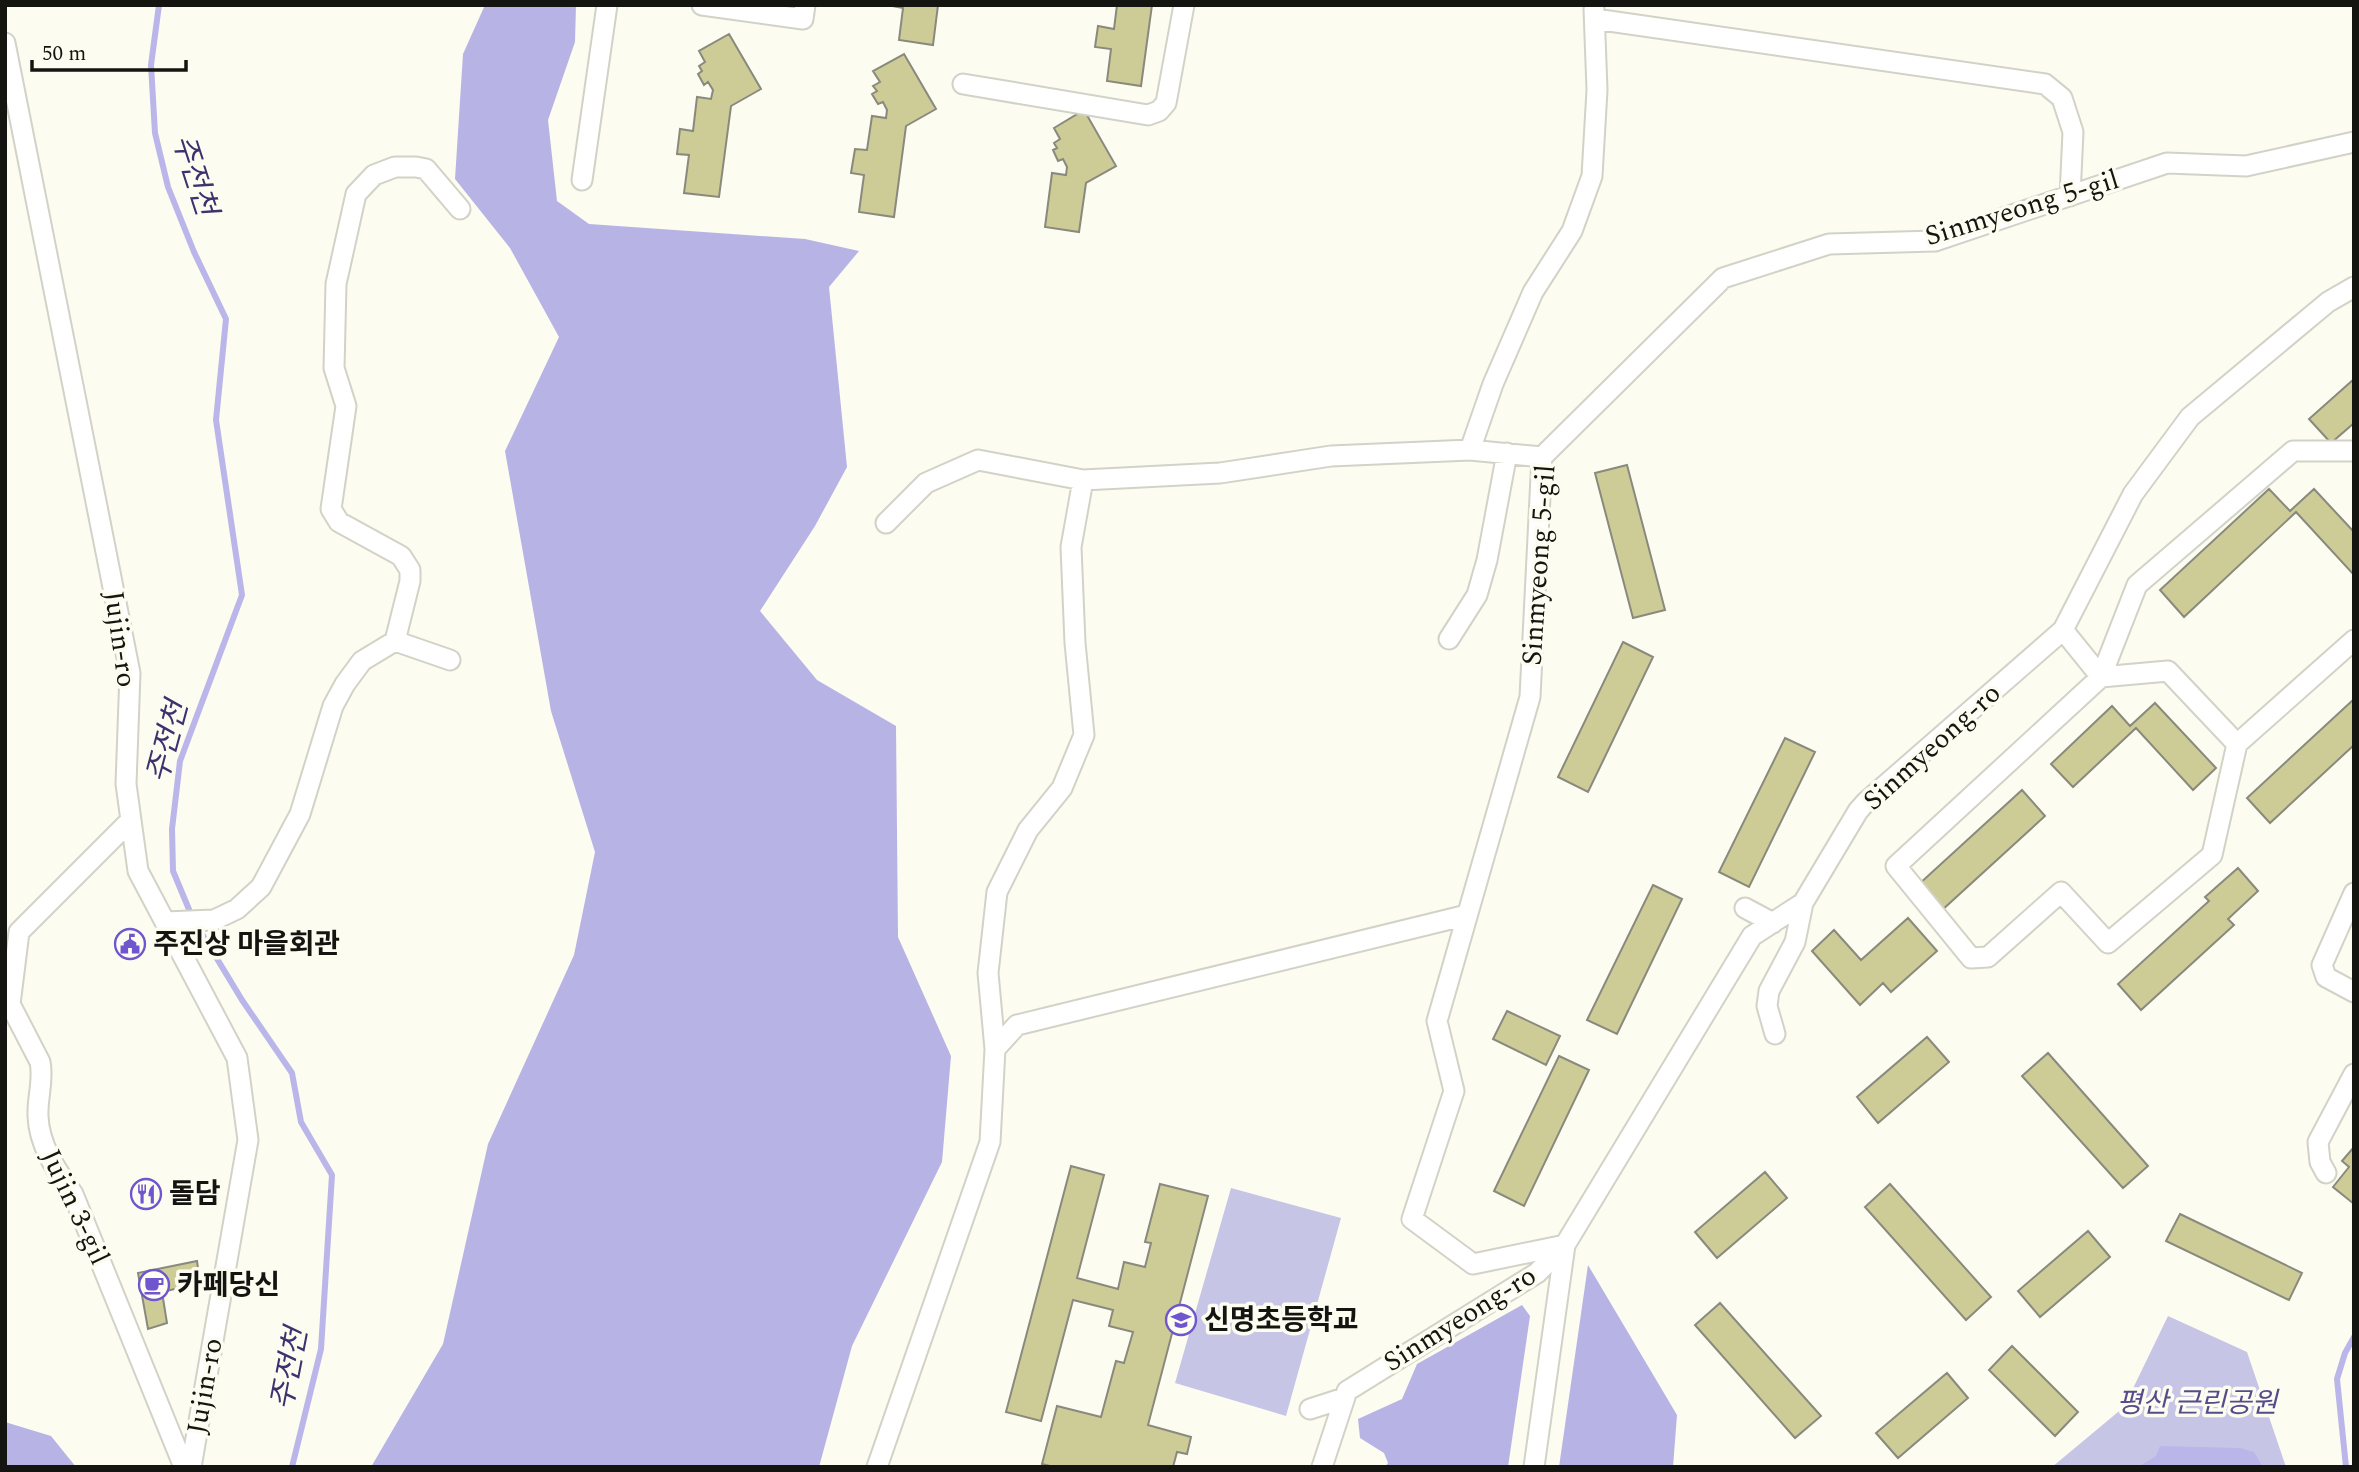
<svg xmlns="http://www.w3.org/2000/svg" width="2359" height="1472" viewBox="0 0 2359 1472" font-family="Spectral,'Noto Sans KR',serif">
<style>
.green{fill:#c7c5e6}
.forest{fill:#b7b3e5}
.water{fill:#bab6e9}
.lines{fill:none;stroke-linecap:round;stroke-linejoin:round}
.stream{stroke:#bab6e9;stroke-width:6}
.building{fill:#cecc96;stroke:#89897e;stroke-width:2}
.minor-casing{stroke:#d2d2c7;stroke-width:23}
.minor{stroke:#fff;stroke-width:19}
.labels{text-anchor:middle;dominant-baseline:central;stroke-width:7;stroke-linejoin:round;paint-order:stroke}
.street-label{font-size:28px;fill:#141410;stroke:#fcfcf1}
.poi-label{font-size:28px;font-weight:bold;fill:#141410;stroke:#fcfcf1;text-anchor:start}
.park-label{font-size:28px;font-style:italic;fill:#564c8b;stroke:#fcfcf1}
.water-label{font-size:30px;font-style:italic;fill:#3d316e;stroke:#fcfcf1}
</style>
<rect width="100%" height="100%" fill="#fcfcf1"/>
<path class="green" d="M 1231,1188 L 1341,1218 L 1286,1416 L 1175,1383 Z
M 2168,1316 L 2247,1352 L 2286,1467 L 2052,1467 L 2124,1407 Z"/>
<path class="forest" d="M 485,5 L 576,5 L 575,42 L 548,120 L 557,201 L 589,224 L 805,239 L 859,251 L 829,287 L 847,467 L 815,526 L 760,611 L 817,680 L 896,726 L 898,937 L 951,1056 L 942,1162 L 852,1346 L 819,1467 L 371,1467 L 443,1344 L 488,1144 L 574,955 L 595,852 L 551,711 L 505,451 L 559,337 L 510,248 L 455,179 L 463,54 Z
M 1588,1265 L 1677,1415 L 1673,1467 L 1559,1467 Z
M 1522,1305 L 1530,1316 L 1508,1467 L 1385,1467 L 1388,1463 L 1384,1453 L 1360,1438 L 1358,1419 L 1402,1399 L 1417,1364 Z
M 5,1422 L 51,1436 L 76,1467 L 5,1467 Z"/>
<path class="water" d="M 2160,1446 L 2240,1448 L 2254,1452 L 2263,1467 L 2138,1467 L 2156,1456 Z"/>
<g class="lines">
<path class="stream" d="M 159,5 L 151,65 L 155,133 L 168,187 L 194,252 L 226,319 L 216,420 L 242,595 L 180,761 L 172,829 L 173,871 L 193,919 L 242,1000 L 292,1073 L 301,1122 L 332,1175 L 321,1349 L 292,1467
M 2346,1467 L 2337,1379 L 2345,1353 L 2354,1337"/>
</g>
<path class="building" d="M 887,5 L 938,5 L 933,45 L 899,40 L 903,8 Z
M 1117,5 L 1152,5 L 1141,86 L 1107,81 L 1111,49 L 1095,47 L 1098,26 L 1114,29 Z
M 729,34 L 761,89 L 731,106 L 719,197 L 684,193 L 689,155 L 677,154 L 680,129 L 693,131 L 697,97 L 711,99 L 713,90 L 708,82 L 704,85 L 698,74 L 702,71 L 699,66 L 705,62 L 699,51 Z
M 904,54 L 936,109 L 906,126 L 894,217 L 859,212 L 864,175 L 851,173 L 855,149 L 867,150 L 872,116 L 886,118 L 887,110 L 883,102 L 878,104 L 872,94 L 877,91 L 873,86 L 880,82 L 873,71 Z
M 1084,110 L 1116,166 L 1086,183 L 1079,232 L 1045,227 L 1052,173 L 1066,175 L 1067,167 L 1063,159 L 1058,161 L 1053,150 L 1057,148 L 1054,143 L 1060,139 L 1054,128 Z
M 2354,379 L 2354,423 L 2331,443 L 2309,419 Z
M 1627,465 L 1665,610 L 1633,618 L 1595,473 Z
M 2269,489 L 2290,511 L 2314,489 L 2354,532 L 2354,575 L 2296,512 L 2184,617 L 2160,590 Z
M 1623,642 L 1653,657 L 1588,792 L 1558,777 Z
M 2354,699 L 2354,745 L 2270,823 L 2247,798 Z
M 2155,703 L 2216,768 L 2193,790 L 2136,728 L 2073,787 L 2051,764 L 2112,706 L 2130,726 Z
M 1785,738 L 1815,752 L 1749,887 L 1719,872 Z
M 2022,790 L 2045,816 L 1941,911 L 1918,885 Z
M 2238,868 L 2258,891 L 2228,919 L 2234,925 L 2141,1010 L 2118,984 L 2209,901 L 2205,897 Z
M 1653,885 L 1682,899 L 1617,1034 L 1587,1020 Z
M 1908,918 L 1937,951 L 1891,992 L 1883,983 L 1860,1005 L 1812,951 L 1834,930 L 1861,960 Z
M 1507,1011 L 1560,1036 L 1546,1065 L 1493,1039 Z
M 1927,1037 L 1949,1062 L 1878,1123 L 1857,1097 Z
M 2048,1053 L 2148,1166 L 2123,1188 L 2022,1076 Z
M 1559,1056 L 1589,1070 L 1524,1206 L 1494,1191 Z
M 2354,1147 L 2354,1204 L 2333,1187 L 2349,1167 L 2342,1161 Z
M 1071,1166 L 1104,1175 L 1077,1278 L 1118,1289 L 1124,1262 L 1145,1267 L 1151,1243 L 1145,1242 L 1160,1184 L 1208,1196 L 1148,1425 L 1191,1437 L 1187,1454 L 1177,1452 L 1173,1467 L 1054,1467 L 1042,1464 L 1057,1406 L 1101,1417 L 1116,1361 L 1124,1363 L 1133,1332 L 1109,1326 L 1113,1310 L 1073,1300 L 1041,1421 L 1006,1412 Z
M 1765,1172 L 1787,1198 L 1717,1258 L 1695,1232 Z
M 1890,1184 L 1991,1297 L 1966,1320 L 1865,1207 Z
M 2180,1214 L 2302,1273 L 2289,1300 L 2166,1241 Z
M 2088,1231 L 2110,1257 L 2040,1317 L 2018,1291 Z
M 197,1261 L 200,1283 L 162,1292 L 167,1323 L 148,1329 L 138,1273 Z
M 1720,1303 L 1821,1416 L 1795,1438 L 1695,1325 Z
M 2012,1346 L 2078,1412 L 2055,1436 L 1989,1370 Z
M 1947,1373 L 1968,1398 L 1898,1458 L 1876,1433 Z"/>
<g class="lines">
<g class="minor-casing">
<path id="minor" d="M 702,5 L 803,19 L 805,5
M 1595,19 L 2045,84 L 2062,98 L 2073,132 L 2070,196
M 5,43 L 130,673 L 126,784 L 138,871 L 237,1058 L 248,1140 L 191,1467
M 963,84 L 1148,115 L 1159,111 L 1166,103 L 1184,5
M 582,180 L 607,5
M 1470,450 L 1493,384 L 1533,292 L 1572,231 L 1592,176 L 1597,90 L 1594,9
M 886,523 L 926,483 L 978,460 L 1083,480 L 1220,473 L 1331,456 L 1470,450 L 1542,457
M 2063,630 L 2101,677 L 2168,671 L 2237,744 L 2354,640
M 1449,639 L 1477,595 L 1487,560 L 1507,453
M 395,641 L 410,581 L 410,570 L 401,556 L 339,522 L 331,509 L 346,406 L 334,368 L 336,284 L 356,194 L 374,175 L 395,167 L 416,167 L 426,169 L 460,209
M 2237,744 L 2212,855 L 2108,943 L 2061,892 L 1988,957 L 1971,958 L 1896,866 L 2101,677 L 2137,585 L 2293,451 L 2354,451
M 131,820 L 19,932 L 10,1004 L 40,1062 C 44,1080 37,1098 38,1116 C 39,1146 57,1171 73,1194 L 184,1467
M 2354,893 L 2322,965 L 2326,977 L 2354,992
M 1745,908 L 1773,923
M 165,922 L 214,920 L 237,909 L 261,887 L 300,814 L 333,706 L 345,684 L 362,661 L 395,641 L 450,660
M 1775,1034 L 1767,1006 L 1769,991 L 1795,942 L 1803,903
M 995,1049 L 988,973 L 997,892 L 1028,830 L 1062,788 L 1084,735 L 1075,643 L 1071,547 L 1083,480
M 2326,1173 L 2320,1162 L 2318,1142 L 2354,1074
M 1565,1245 L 1473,1264 L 1412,1219 L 1454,1091 L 1437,1021 L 1530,697 L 1542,457 L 1723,278 L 1829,244 L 1935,241 L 2167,163 L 2246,166 L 2354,142
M 1310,1409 L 1344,1398
M 877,1467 L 990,1142 L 995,1049 L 1017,1025 L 1467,915
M 1322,1467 L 1347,1391 L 1537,1273 L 1565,1245 L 1752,936 L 1803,903 L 1858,811 L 1866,802 L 2063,630 L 2133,494 L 2190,417 L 2328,302 L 2354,287
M 1534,1467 L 1565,1245"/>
</g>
<use href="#minor" class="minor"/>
</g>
<defs>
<g id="civic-ring" transform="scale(1.575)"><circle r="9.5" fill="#fcfcf1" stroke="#6f55ce" stroke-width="1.5"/><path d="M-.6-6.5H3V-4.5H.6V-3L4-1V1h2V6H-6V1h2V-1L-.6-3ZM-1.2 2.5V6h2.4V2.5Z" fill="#6f55ce"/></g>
<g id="restaurant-ring" transform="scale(1.575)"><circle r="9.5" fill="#fcfcf1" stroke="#6f55ce" stroke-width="1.5"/><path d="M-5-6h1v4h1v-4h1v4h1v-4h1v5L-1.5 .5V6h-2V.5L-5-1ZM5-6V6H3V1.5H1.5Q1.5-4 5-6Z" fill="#6f55ce"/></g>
<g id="cafe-ring" transform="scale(1.575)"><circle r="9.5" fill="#fcfcf1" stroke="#6f55ce" stroke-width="1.5"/><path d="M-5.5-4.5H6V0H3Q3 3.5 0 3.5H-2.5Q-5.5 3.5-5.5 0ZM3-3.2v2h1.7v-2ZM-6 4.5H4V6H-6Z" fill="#6f55ce"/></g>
<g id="school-ring" transform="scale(1.575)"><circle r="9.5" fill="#fcfcf1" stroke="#6f55ce" stroke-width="1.5"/><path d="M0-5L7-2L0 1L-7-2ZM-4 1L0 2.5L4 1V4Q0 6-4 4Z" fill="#6f55ce"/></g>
</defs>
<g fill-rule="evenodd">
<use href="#civic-ring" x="130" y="944"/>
<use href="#restaurant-ring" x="146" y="1194"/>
<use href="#cafe-ring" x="154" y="1285"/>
<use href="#school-ring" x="1181" y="1320"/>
</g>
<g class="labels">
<g class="street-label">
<text transform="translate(2022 208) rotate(-17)">Sinmyeong 5-gil</text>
<text transform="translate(1539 565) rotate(-86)">Sinmyeong 5-gil</text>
<text transform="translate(120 639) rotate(82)">Jujin-ro</text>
<text transform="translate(1932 747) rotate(-42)">Sinmyeong-ro</text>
<text transform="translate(75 1207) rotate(65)">Jujin 3-gil</text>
<text transform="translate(1460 1319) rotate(-32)">Sinmyeong-ro</text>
<text transform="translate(205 1386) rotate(-80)">Jujin-ro</text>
</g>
<g class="poi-label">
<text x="153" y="944">주진상 마을회관</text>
<text x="169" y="1194">돌담</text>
<text x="177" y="1285">카페당신</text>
<text x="1204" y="1320">신명초등학교</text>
</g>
<g class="park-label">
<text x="2197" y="1403">평산 근린공원</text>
</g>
<g class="water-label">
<text transform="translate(194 175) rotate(72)">주전천</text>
<text transform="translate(168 742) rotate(-75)">주전천</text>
<text transform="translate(290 1369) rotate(-79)">주전천</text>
</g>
</g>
<rect width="2359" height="1472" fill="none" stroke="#141410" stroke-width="14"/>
<path d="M32 60v10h154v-10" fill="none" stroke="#141410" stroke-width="3.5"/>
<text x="42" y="60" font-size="21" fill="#141410" stroke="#fcfcf1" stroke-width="5" paint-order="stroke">50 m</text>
</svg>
